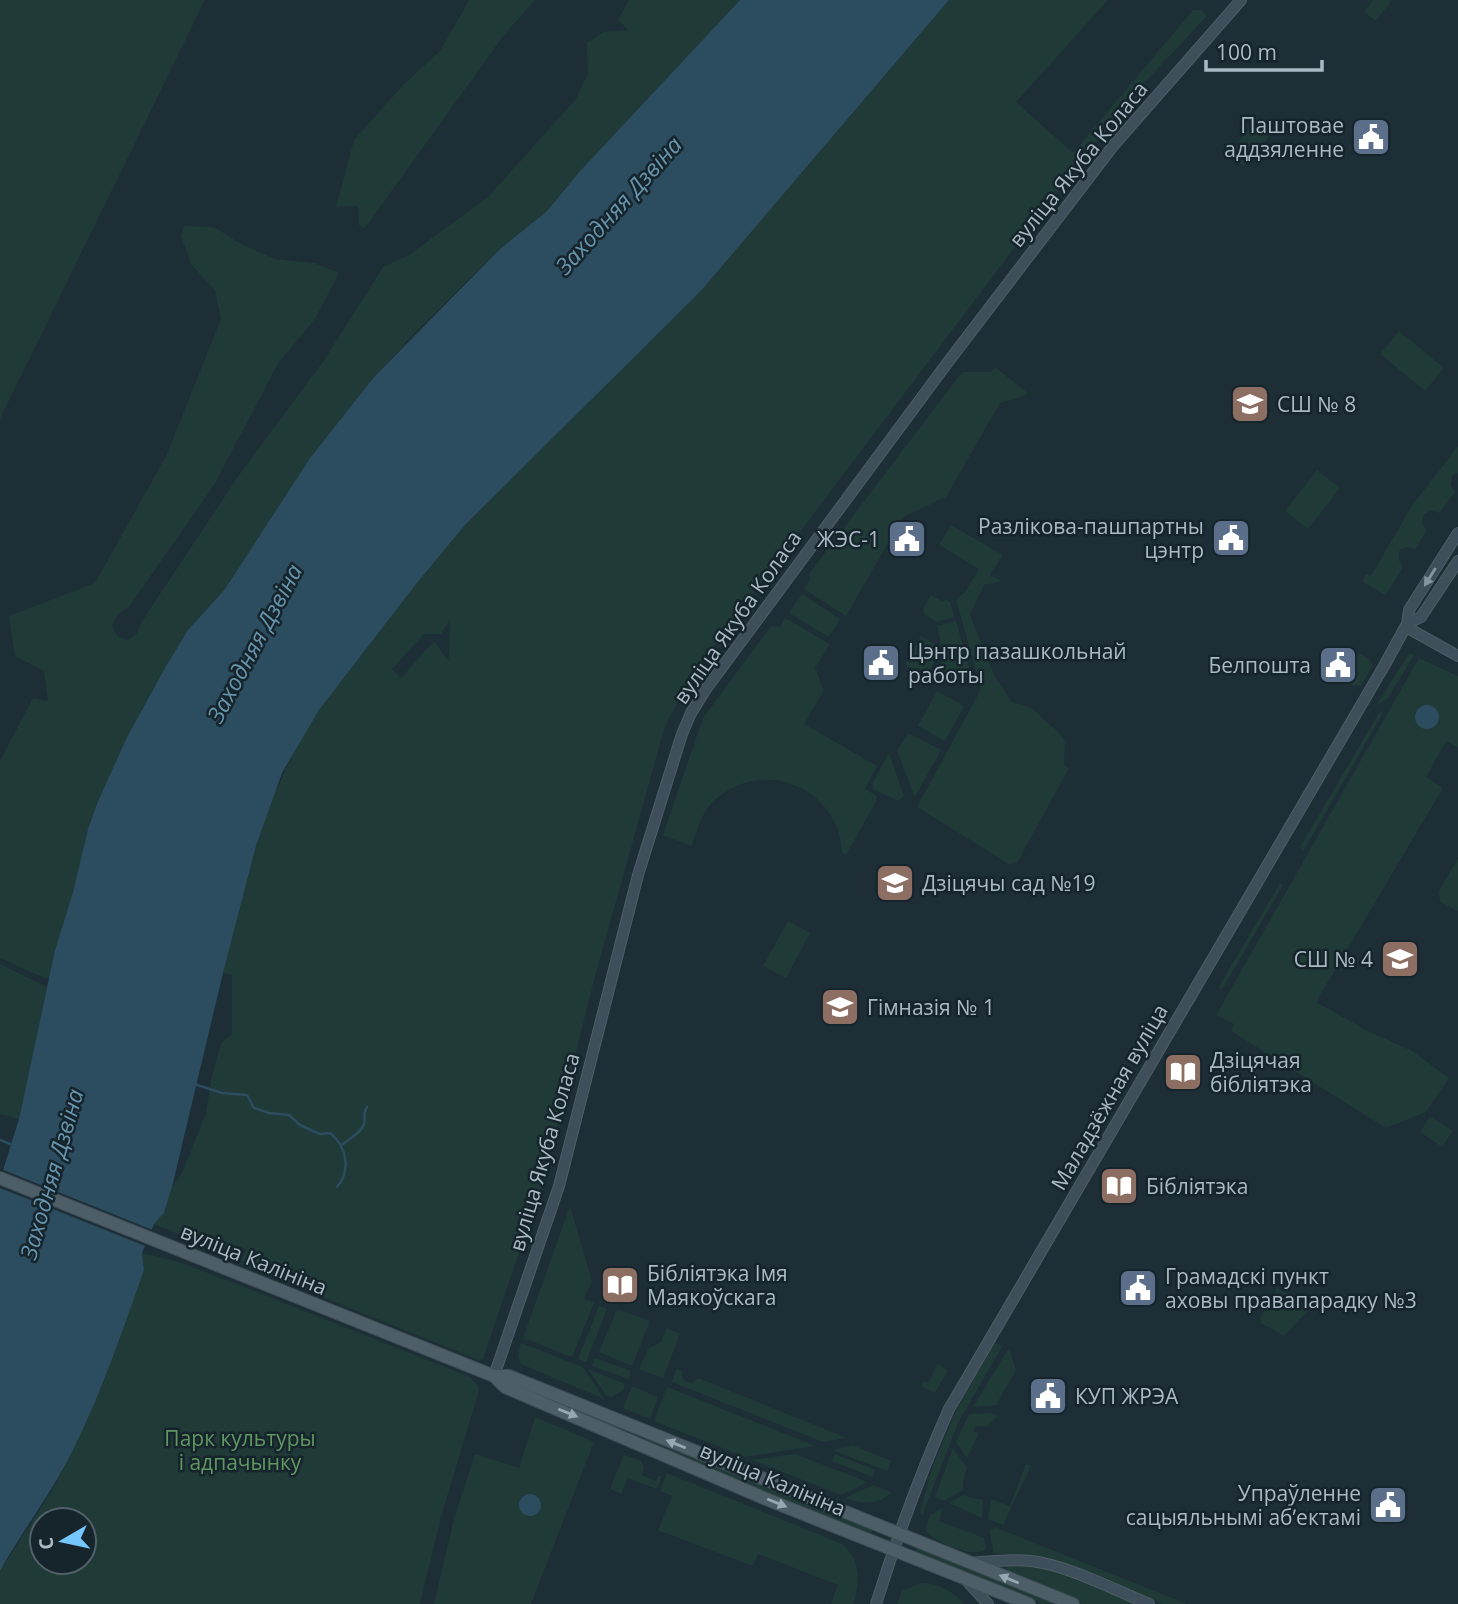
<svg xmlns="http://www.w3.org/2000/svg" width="1458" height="1604" viewBox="0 0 1458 1604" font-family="'Open Sans',sans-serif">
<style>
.green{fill:#203a37;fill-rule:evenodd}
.water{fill:#2c4c5f}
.pier{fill:#1d2e37}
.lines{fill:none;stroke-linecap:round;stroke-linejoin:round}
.stream{stroke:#2c4c5f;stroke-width:2.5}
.secondary-casing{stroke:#4e5d66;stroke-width:12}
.primary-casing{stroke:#3d4b54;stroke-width:14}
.secondary{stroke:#3e4f5b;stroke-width:10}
.primary{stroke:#4e5e68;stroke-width:12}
.oneway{fill:#8495a0}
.oneway2{fill:#98a8b2}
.labels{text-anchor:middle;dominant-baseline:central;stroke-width:5;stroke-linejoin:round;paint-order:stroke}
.poi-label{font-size:21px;fill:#aabac5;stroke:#16242c;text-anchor:start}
.street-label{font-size:21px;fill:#aabac5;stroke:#16242c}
.park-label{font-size:21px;fill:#609761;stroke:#16242c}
.water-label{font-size:23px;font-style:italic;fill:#6694ad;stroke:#16242c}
</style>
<rect width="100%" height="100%" fill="#1d2e37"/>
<path class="green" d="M 0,0 L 205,0 L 0,419 Z
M 469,0 L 535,0 L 504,35 L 365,228 L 359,225 L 358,206 L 336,207 L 354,140 L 404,84 L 440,51 Z
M 629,0 L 740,0 L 580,171 L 547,211 L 500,249 L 415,333 L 374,377 L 310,458 L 225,589 L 188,630 L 166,666 L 127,737 L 98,801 L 88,829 L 73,892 L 55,950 L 50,978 L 44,978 L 0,958 L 0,761 L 33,698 L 48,701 L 44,671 L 15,656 L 9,616 L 95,583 L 167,454 L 221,319 L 215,291 L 191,264 L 181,236 L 184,226 L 214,227 L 241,244 L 275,259 L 314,263 L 339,273 L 315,319 L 279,362 L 214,485 L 129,607 L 118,614 L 112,625 L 117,636 L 127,640 L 136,635 L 142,621 L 239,475 L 325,359 L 383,267 L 409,255 L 488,197 L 576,99 L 588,73 L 587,43 L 603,32 L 629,30 L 618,20 Z
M 949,0 L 1108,0 L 1016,102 L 1073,153 L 1193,10 L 1202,10 L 1207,16 L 1131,97 L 1024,235 L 692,675 L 665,726 L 594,980 L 545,1176 L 483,1359 L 479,1360 L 240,1264 L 246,1249 C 238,1245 232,1247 226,1253 L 154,1224 L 164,1213 L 172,1187 L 182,1173 L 206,1113 L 211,1080 L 221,1043 L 232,1034 L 232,975 L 223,973 L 256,846 L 272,799 L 301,737 L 319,710 L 417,583 L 465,525 L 700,292 ZM 450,619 L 449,662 L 434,641 L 401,678 L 392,669 L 424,634 L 441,634 Z
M 1373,0 L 1392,0 L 1376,21 L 1364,12 Z
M 1255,122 L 1270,135 L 1244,166 L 1229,153 Z
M 1399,331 L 1444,368 L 1425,391 L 1380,354 Z
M 995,367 L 1029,394 L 1000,403 L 946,497 L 903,517 L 846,616 L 804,589 L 811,578 L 809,574 L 962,372 L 991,372 Z
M 1458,446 L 1458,473 L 1452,476 L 1451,485 L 1455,492 L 1439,513 L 1431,510 L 1424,514 L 1422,523 L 1427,530 L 1415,549 L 1406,547 L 1399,551 L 1399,560 L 1403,567 L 1386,595 L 1362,582 L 1366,574 L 1371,576 L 1411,507 Z
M 1317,470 L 1340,488 L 1308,529 L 1285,511 Z
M 951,525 L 1003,555 L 990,575 L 1002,581 L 984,585 L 970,615 L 994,675 L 1012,702 L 1033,709 L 1060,734 L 1065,742 L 1064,765 L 1069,768 L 1017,863 L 1009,864 L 917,807 L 981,689 L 956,599 L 965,592 L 979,569 L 939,545 Z
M 802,594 L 840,619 L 829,637 L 789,613 Z
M 931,595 L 943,602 L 945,599 L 950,602 L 955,617 L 936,622 L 924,614 L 923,609 Z
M 785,618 L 830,644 L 815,668 L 824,690 L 804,724 L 877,766 L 865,789 L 877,796 L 876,802 L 846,855 L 842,853 C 839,786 760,755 712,803 C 701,814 697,832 691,846 L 663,835 L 703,718 L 771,626 L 780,627 Z
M 956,621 L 972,677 L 950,682 L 938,670 L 944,657 L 937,626 Z
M 921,636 L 934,644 L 938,653 L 928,677 L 905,664 Z
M 1359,653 L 1370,660 L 1373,665 L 1361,686 L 1351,685 L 1358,673 L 1351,668 Z
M 1409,653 L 1414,655 L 1388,698 L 1376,706 Z
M 1419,658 L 1458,676 L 1458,747 L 1446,741 L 1426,777 L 1443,788 L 1316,1002 L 1366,1030 L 1412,1051 L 1449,1078 L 1426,1112 L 1386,1128 L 1231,1031 L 1234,1024 L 1216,1015 Z
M 937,691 L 964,706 L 945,741 L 918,726 Z
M 1380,711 L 1383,713 L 1304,850 L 1300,847 Z
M 908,733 L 941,750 L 915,797 L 897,751 Z
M 889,753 L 904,796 L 898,801 L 873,789 L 872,784 Z
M 1458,858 L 1458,911 L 1441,902 L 1438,893 Z
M 1280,883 L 1283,885 L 1222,990 L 1218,988 Z
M 788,921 L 810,933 L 786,978 L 763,966 Z
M 0,964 L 47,987 L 19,1119 L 0,1114 Z
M 1430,1116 L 1453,1131 L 1442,1147 L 1420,1132 Z
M 570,1206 L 592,1281 L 584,1299 L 594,1303 L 572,1357 L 523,1338 Z
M 142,1253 L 179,1262 L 234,1283 L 470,1377 L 478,1386 L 478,1394 L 441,1517 L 420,1604 L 0,1604 L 0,1571 L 53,1489 L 75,1446 L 104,1380 L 144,1270 ZM 42,1520 L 84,1520 L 84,1562 L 42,1562 Z
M 1277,1288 L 1313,1306 L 1284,1336 L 1261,1323 L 1260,1319 Z
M 599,1306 L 607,1309 L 586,1362 L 578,1359 Z
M 617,1309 L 650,1321 L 632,1366 L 599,1352 Z
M 667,1328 L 680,1334 L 663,1378 L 639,1369 L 648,1349 L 661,1342 Z
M 521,1343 L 583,1367 L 604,1399 L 521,1364 L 518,1356 Z
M 994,1343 L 1003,1345 L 958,1423 L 922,1516 L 920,1512 L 932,1468 L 956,1410 Z
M 1009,1348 L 1016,1370 L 996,1405 L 973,1407 Z
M 595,1358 L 631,1371 L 628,1379 L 592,1366 Z
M 938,1364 L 948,1370 L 935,1393 L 921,1386 L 924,1381 L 928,1383 Z
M 588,1369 L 625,1384 L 623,1390 L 612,1397 L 606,1395 Z
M 676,1369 L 682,1371 L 682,1377 L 686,1382 L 692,1383 L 698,1378 L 847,1438 L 823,1442 L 672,1382 Z
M 632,1386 L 658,1397 L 650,1419 L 623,1408 Z
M 667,1387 L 816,1446 L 745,1457 L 654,1421 Z
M 992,1413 L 998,1416 L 986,1427 L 976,1426 L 973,1431 L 979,1433 L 967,1458 L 956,1442 L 969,1414 Z
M 535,1417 L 594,1442 L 531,1604 L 434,1604 L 454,1519 L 475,1454 L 519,1468 Z
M 646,1439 L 873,1530 L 871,1534 L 644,1444 Z
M 852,1445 L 891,1461 L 887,1471 L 832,1450 Z
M 953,1448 L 967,1468 L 963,1481 L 963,1490 L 943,1501 L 935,1497 Z
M 624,1454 L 641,1461 L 644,1468 L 642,1475 L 656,1481 L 659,1475 L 662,1477 L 657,1489 L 628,1478 L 621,1494 L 610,1489 Z
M 795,1454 L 868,1482 L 841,1495 L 752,1460 Z
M 835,1454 L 875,1470 L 873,1477 L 832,1461 Z
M 1026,1464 L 1031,1466 L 1003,1525 L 988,1519 L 991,1499 L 1010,1506 Z
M 667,1473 L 842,1544 C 862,1561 859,1581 854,1604 L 831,1604 L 838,1585 L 758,1554 L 753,1566 L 658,1530 L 672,1496 L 660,1491 Z
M 873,1485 L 891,1492 C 879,1506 861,1504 845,1498 Z
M 965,1494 L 970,1498 L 983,1500 L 982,1518 L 949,1503 Z
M 943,1508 L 939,1521 L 984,1538 L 986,1549 C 974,1560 934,1542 925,1530 L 930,1515 Z
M 995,1527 L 1187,1604 L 1163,1604 L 1054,1561 L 994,1553 L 989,1531 Z
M 917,1548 L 1057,1604 L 1042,1604 L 915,1552 Z
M 1008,1565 C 1054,1565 1094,1587 1136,1604 L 1082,1604 L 1006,1573 L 1004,1570 Z
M 921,1583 C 938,1582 953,1592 965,1604 L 897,1604 L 902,1591 Z"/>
<path class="water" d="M 740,0 L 949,0 L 700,292 L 465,525 L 417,583 L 319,710 L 282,773 L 256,846 L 223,973 L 172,1187 L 164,1213 L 154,1224 L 142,1253 L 144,1270 C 123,1329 103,1389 75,1446 C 54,1490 24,1528 0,1571 L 0,1180 L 19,1119 L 55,950 L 73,892 L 88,829 L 98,801 L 127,737 L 166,666 L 188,630 L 225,589 L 310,458 L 374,377 L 500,249 L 547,211 L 580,171 Z
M1415 717a12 12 0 1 1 24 0a12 12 0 1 1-24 0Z
M519 1505a11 11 0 1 1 22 0a11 11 0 1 1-22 0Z"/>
<path class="pier" d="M 1,1169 L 155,1231 L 148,1247 L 0,1188 Z"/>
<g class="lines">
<path class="stream" d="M 194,1084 L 222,1093 L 247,1095 L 254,1108 L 269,1113 L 289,1115 L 300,1125 L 320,1134 L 330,1133 C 347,1146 351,1171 337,1187
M 0,1140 L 10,1144
M 343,1144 C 350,1138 361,1133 364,1124 C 366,1116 362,1114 367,1107"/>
<g class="secondary-casing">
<path id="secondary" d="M 1407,624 L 1421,617 L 1458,561
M 1406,627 L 1458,656
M 494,1376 L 559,1186 L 638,875 L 682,734 L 691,713 L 706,689 L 948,362 L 1113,146 L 1241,0
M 971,1563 C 991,1561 1011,1559 1031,1561 C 1067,1565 1115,1590 1149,1604
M 966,1580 L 988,1604
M 876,1604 C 897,1537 921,1472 949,1409 L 1384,666 L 1407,624 L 1409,610 L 1458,533"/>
</g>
<g class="primary-casing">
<path id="primary" d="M 0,1178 L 494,1376 L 505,1387 L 766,1499 L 1029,1604
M 494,1376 L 509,1376 L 1073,1604"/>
</g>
<use href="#secondary" class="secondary"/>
<use href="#primary" class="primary"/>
</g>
<defs><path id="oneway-solid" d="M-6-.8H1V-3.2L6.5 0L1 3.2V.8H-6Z" transform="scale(1.75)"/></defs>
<use class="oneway" href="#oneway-solid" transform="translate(1430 577) rotate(122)"/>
<g class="oneway2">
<use href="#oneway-solid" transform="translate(568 1413) rotate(22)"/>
<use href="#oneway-solid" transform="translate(676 1444) rotate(-158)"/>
<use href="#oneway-solid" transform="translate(777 1503) rotate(22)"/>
<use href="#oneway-solid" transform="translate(1009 1579) rotate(-158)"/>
</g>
<defs>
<g id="civic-square" transform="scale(2.0125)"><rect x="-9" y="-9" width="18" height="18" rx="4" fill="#5c6f8a" stroke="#16242c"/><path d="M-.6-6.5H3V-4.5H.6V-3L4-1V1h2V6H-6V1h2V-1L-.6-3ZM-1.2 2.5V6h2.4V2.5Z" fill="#fff"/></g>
<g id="school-square" transform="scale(2.0125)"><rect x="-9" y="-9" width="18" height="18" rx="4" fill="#8d6e63" stroke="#16242c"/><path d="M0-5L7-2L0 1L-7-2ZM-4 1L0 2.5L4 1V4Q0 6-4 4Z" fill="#fff"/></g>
<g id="library-square" transform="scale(2.0125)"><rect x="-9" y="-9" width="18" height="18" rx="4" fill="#8d6e63" stroke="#16242c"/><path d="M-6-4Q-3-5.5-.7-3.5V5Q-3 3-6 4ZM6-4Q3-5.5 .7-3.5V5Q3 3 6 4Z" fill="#fff"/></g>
</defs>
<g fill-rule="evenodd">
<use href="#civic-square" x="1371" y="137"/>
<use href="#school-square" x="1250" y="404"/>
<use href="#civic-square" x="1231" y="538"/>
<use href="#civic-square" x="907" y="539"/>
<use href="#civic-square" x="881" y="663"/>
<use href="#civic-square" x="1338" y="665"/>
<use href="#school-square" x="895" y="883"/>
<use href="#school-square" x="1400" y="959"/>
<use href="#school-square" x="840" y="1007"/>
<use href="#library-square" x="1183" y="1072"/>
<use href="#library-square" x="1119" y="1186"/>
<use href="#library-square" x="620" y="1285"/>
<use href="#civic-square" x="1138" y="1288"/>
<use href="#civic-square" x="1048" y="1396"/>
<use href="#civic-square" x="1388" y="1505"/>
</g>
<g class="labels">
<g class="poi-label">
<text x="1344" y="125" text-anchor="end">Паштовае<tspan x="1344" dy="24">аддзяленне</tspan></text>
<text x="1277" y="404">СШ № 8</text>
<text x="1204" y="526" text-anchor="end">Разлікова-пашпартны<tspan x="1204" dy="24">цэнтр</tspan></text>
<text x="880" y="539" text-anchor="end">ЖЭС-1</text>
<text x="908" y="651">Цэнтр пазашкольнай<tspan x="908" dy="24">работы</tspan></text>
<text x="1311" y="665" text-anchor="end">Белпошта</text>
<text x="922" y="883">Дзіцячы сад №19</text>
<text x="1373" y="959" text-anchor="end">СШ № 4</text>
<text x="867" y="1007">Гімназія № 1</text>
<text x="1210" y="1060">Дзіцячая<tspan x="1210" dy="24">бібліятэка</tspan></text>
<text x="1146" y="1186">Бібліятэка</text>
<text x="647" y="1273">Бібліятэка Імя<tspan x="647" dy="24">Маякоўскага</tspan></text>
<text x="1165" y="1276">Грамадскі пункт<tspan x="1165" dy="24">аховы правапарадку №3</tspan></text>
<text x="1075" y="1396">КУП ЖРЭА</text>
<text x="1361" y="1493" text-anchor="end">Упраўленне<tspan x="1361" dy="24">сацыяльнымі абʼектамі</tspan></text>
</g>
<g class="street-label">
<text transform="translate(1078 164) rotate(-51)">вуліца Якуба Коласа</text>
<text transform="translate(737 617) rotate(-55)">вуліца Якуба Коласа</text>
<text transform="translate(1109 1097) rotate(-60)">Маладзёжная вуліца</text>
<text transform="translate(544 1152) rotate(-74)">вуліца Якуба Коласа</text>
<text transform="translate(254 1259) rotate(22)">вуліца Калініна</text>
<text transform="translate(773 1479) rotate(23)">вуліца Калініна</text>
</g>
<g class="park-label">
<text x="240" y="1438">Парк культуры<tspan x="240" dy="24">і адпачынку</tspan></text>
</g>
<g class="water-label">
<text transform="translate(618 205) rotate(-48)">Заходняя Дзвіна</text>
<text transform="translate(254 643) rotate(-62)">Заходняя Дзвіна</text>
<text transform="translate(51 1174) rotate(-74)">Заходняя Дзвіна</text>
</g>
</g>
<g transform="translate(63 1541) rotate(261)"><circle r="33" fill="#16242c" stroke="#516069" stroke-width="2"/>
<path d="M0-5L12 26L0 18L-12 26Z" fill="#75c7ff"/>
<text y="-10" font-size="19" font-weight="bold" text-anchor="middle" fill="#aabac5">С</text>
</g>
<path d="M1206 60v10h116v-10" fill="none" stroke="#aabac5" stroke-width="3.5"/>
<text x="1216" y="60" font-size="21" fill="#aabac5" stroke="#16242c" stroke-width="5" paint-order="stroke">100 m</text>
</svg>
